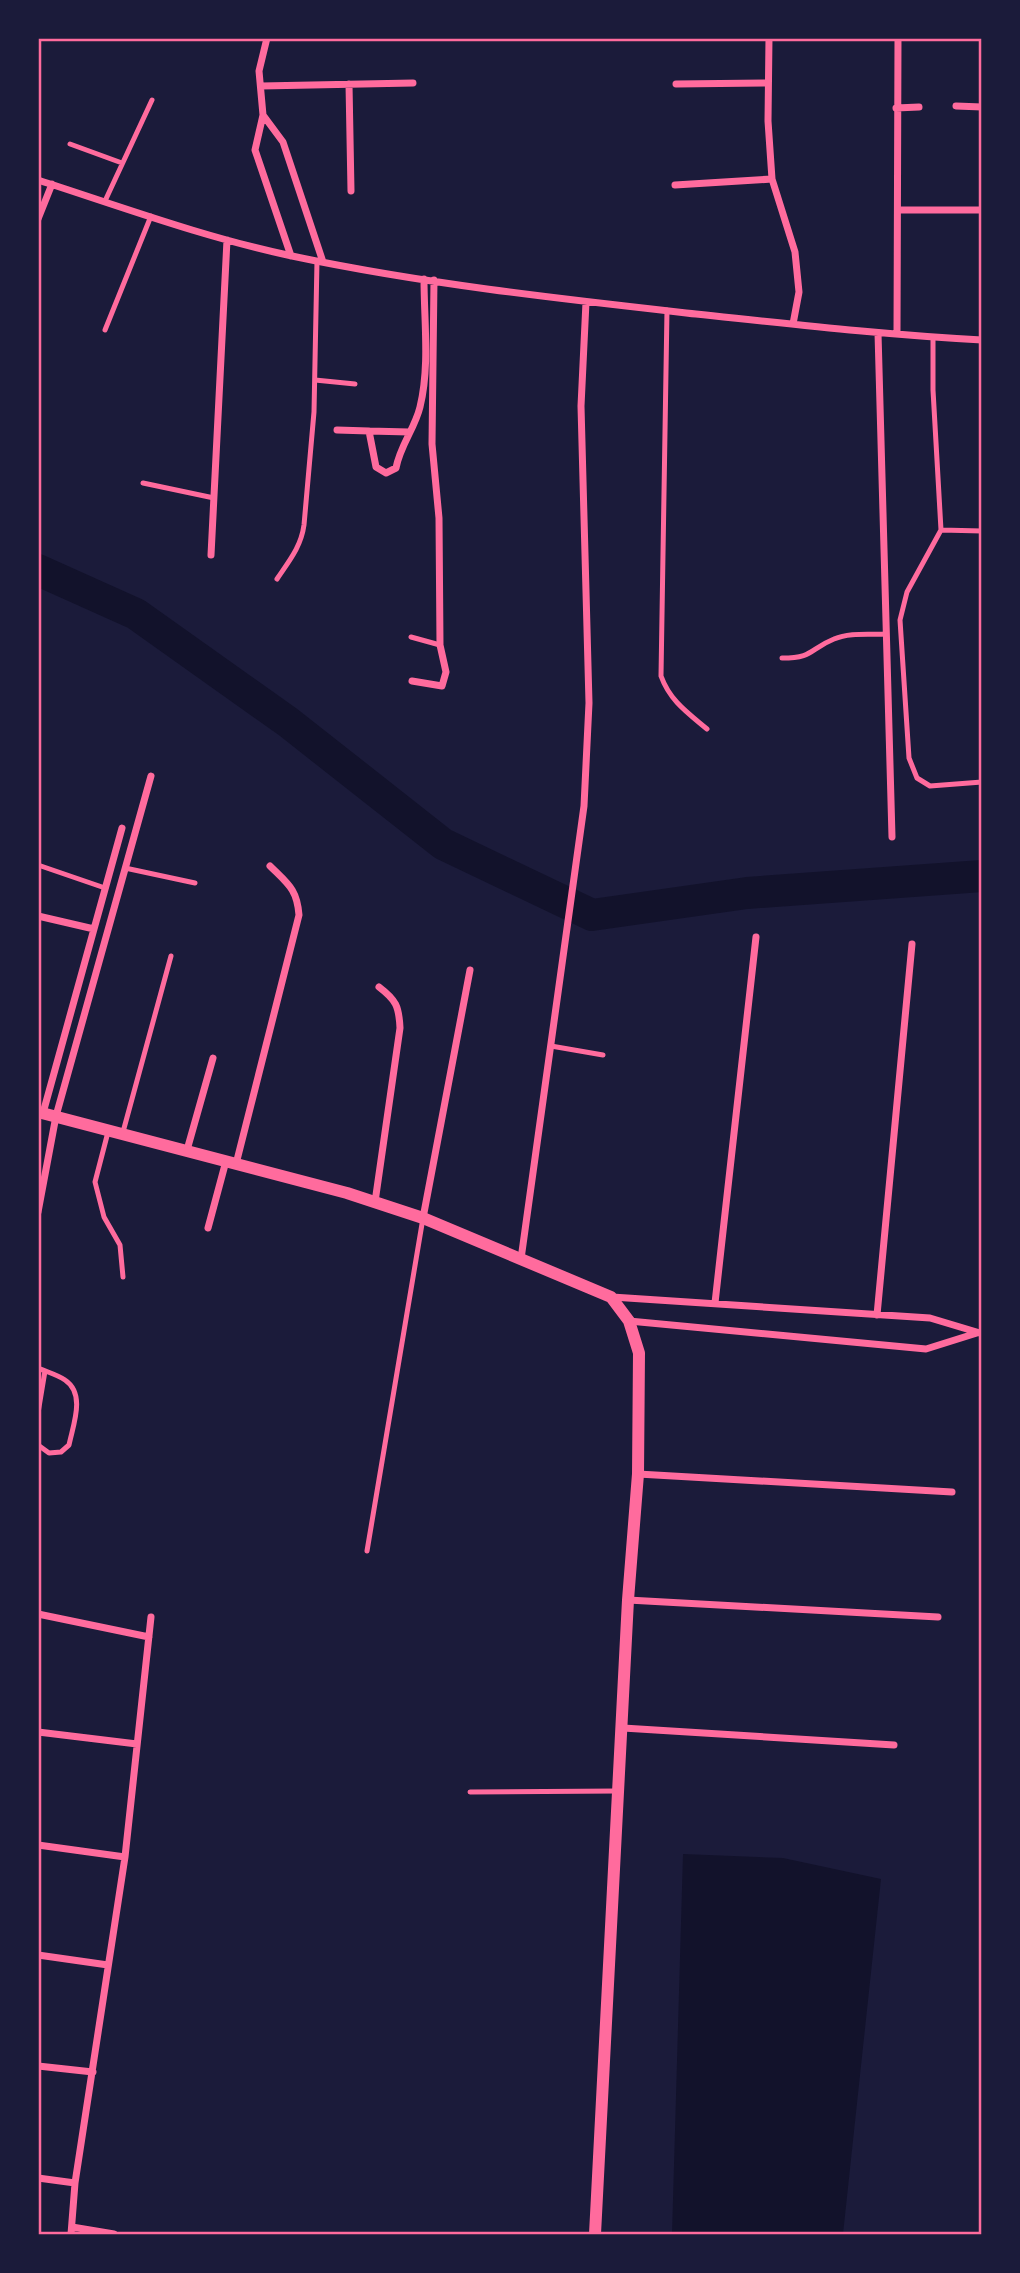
<svg xmlns="http://www.w3.org/2000/svg" width="1020" height="2273" viewBox="0 0 1020 2273" font-family="Karla,sans-serif">
<style>
.water{fill:#12122b}
.lines{fill:none;stroke-linecap:round;stroke-linejoin:round}
.river{stroke:#12122b;stroke-width:32}
.service{stroke:#ff6b9d;stroke-width:5}
.minor{stroke:#ff6b9d;stroke-width:7}
.tertiary{stroke:#ff6b9d;stroke-width:12}
.neatline{fill:none;stroke:#ff6b9d;stroke-width:2.5}
</style>
<rect width="100%" height="100%" fill="#1b1b3a"/>
<path class="water" d="M 683,1854 L 783,1858 L 881,1879 L 843,2234 L 672,2234 Z"/>
<g class="lines">
<path class="river" d="M 38,570 L 136,614 L 288,722 L 443,844 L 592,915 L 747,893 L 982,876"/>
<path class="service" d="M 70,144 L 122,163
M 105,201 L 152,100
M 667,310 L 661,676 C 670,701 688,713 707,729
M 105,330 L 151,216
M 933,338 L 933,390 L 941,530 L 982,531
M 315,380 L 355,384
M 143,483 L 214,498
M 941,530 L 907,592 L 900,620 L 909,758 L 917,778 L 930,786 L 982,782
M 277,579 C 289,561 301,547 304,525 L 314,412 L 317,261
M 411,637 L 440,645
M 782,658 C 814,658 809,649 834,639 C 850,632 870,635 886,634
M 38,865 L 105,888
M 125,868 L 195,883
M 551,1046 L 603,1055
M 108,1132 L 95,1182 L 104,1217 L 120,1245 L 123,1277
M 123,1132 L 171,956
M 38,1368 C 47,1372 58,1375 65,1380 C 86,1394 73,1425 69,1445 L 61,1452 L 49,1453 L 38,1445
M 38,1413 L 45,1371
M 367,1551 L 423,1218
M 470,1792 L 617,1791"/>
<path class="minor" d="M 769,38 L 768,121 L 772,179 L 795,252 L 799,292 L 793,324
M 349,84 L 351,191
M 676,84 L 768,83
M 261,86 L 413,83
M 956,106 L 982,107
M 896,108 L 919,107
M 263,115 L 259,71 L 267,38
M 38,180 C 122,207 206,238 292,256 C 425,284 562,299 696,314 C 791,324 886,335 982,340
M 675,185 L 772,179
M 898,210 L 982,210
M 38,219 L 52,184
M 291,256 L 255,150 L 263,115 L 283,142 L 323,262
M 878,333 L 892,837
M 897,334 L 898,38
M 337,430 L 369,431 L 376,467 L 386,473 L 396,468 C 400,446 415,428 420,407 C 430,366 424,321 424,279
M 369,431 L 409,432
M 211,555 L 227,240
M 412,681 L 442,686 L 446,672 L 440,645 L 439,518 L 432,444 L 434,280
M 38,916 L 94,929
M 43,1113 L 122,828
M 187,1150 L 213,1058
M 236,1164 L 299,915 C 297,889 288,884 270,866
M 375,1202 L 400,1028 C 399,1006 396,1000 379,987
M 38,1212 L 56,1116 L 151,776
M 423,1218 L 470,970
M 208,1228 L 226,1161
M 521,1259 L 584,806 L 589,703 L 581,406 L 586,302
M 612,1297 L 930,1318 L 980,1333
M 715,1303 L 756,937
M 877,1315 L 912,944
M 629,1321 L 926,1349 L 977,1333
M 638,1474 L 952,1492
M 628,1600 L 938,1617
M 38,1614 L 149,1637
M 623,1728 L 894,1745
M 38,1732 L 137,1744
M 38,1845 L 125,1857
M 38,1955 L 108,1965
M 38,2066 L 93,2072
M 38,2178 L 75,2183
M 72,2227 L 114,2234
M 71,2234 L 75,2183 L 125,1857 L 151,1617"/>
<path class="tertiary" d="M 38,1112 L 347,1193 L 423,1218 L 611,1297 L 629,1321 L 639,1353 L 638,1474 L 628,1600 L 595,2234"/>
</g>
<rect width="1020" height="2273" fill="none" stroke="#1b1b3a" stroke-width="80"/>
<rect x="40" y="40" width="940" height="2193" class="neatline"/>
</svg>
